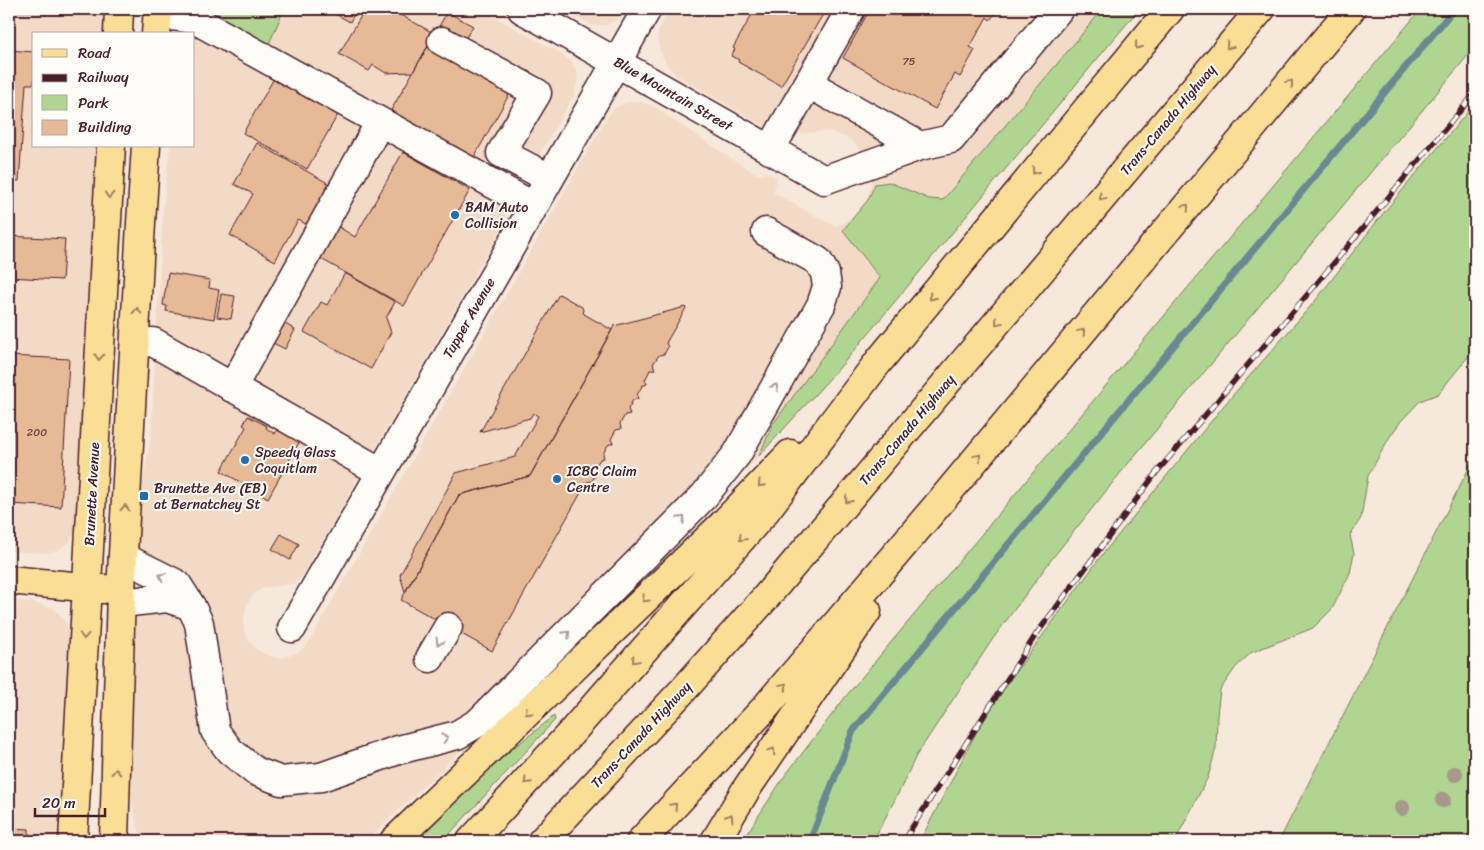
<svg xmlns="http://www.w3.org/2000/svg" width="1484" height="850" viewBox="0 0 1484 850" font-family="Sriracha,sans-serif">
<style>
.built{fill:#f2dac6}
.green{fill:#b0d591;stroke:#7d7a5e}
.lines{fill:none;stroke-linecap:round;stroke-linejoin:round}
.stream{stroke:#698992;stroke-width:7}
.building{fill:#e7ba97;stroke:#4a1f2b}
.minor-casing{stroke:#4a1f2b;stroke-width:31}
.major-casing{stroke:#4a1f2b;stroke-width:31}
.highway-casing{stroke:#4a1f2b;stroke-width:31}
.minor{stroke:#fdfcf7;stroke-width:28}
.major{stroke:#fbde96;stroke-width:28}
.highway{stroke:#fbde96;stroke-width:28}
.rail-casing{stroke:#4a1f2b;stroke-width:5.5}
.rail{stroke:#fdfcf7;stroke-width:4;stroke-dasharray:11;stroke-linecap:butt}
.tree{fill:#a8988b}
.oneway{stroke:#a27e60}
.oneway2{stroke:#ac999b}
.poi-dot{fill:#1f6fb2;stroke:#fdfcf7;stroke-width:2}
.labels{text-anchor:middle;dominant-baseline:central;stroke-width:4;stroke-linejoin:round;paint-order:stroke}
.number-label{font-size:11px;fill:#714646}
.street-label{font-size:14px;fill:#4a1f2b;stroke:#fdfcf7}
.poi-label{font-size:14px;fill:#4a1f2b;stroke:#fdfcf7;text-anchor:start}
</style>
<rect width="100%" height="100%" fill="#f6e8da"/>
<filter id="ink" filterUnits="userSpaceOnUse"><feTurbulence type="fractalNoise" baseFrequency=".02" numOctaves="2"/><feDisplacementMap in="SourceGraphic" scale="10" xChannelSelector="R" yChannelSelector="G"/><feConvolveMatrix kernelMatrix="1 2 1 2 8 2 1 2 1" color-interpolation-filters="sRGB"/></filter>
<g filter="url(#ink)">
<path class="built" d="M 9,9 L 109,9 L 107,34 L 34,34 L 34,146 L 100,146 L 77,528 L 70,541 L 58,550 L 45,553 L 9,551 Z
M 187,9 L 480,9 L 558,52 L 571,61 L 576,70 L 578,79 L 574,95 L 527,176 L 519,183 L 503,202 L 507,212 L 502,227 L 303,575 L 294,584 L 263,588 L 256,592 L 247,603 L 244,617 L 244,630 L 249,641 L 257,650 L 269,656 L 282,658 L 298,653 L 308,644 L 607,117 L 615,108 L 626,103 L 638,101 L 654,107 L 735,161 L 759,175 L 767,173 L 775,176 L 776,180 L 774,193 L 834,226 L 842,224 L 854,215 L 867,200 L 871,185 L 870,170 L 862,151 L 850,139 L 830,131 L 784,135 L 764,126 L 676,75 L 667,65 L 660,51 L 657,38 L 660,26 L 670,9 L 1103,9 L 943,200 L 773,424 L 759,456 L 600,618 L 366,841 L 144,841 L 139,831 L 131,797 L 131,678 L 139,535 L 143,481 L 151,437 L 163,210 L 170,146 L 194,146 L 194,34 L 184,34 Z
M 559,9 L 625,9 L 616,20 L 604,25 L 592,25 Z
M 9,600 L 31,602 L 53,608 L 66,623 L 71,638 L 61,841 L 9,841 Z"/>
<path class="green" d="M 196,9 L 284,9 L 269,44 Z
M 1103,9 L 1139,9 L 842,365 L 759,456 L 773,424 L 880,278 L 843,230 L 868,200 L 875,184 L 889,182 L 929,199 L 943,200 Z
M 1421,9 L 1475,9 L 1475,47 L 1122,471 L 1051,560 L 992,640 L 916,756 L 901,788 L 873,841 L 742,841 L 784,777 L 847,695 Z
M 1475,103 L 1475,348 L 1438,394 L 1420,401 L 1401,421 L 1389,438 L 1368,476 L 1361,518 L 1350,535 L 1354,553 L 1350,573 L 1332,609 L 1313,628 L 1252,652 L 1236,667 L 1220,690 L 1217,715 L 1216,748 L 1208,777 L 1175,841 L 920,841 L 976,733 L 1012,677 L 1102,555 L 1226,403 L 1316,300 L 1381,216 Z
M 1475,456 L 1475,841 L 1279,841 Z
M 554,716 L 555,720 L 443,841 L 410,841 L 511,750 Z"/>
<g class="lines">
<path class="stream" d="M 810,841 L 853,731 L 1454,9"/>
</g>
<path class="building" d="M 9,9 L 50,9 L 50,11 L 9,11 Z
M 321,9 L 357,9 L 350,22 L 328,10 L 326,14 L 320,11 Z
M 365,9 L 390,9 L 435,34 L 413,72 L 386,73 L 373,65 L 369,71 L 339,54 Z
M 755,9 L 826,9 L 781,86 L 738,62 L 739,60 L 731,56 L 735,49 L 733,48 Z
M 870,9 L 999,9 L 990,20 L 987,17 L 970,47 L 975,50 L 960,77 L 955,74 L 935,109 L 843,58 Z
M 447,12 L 473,26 L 462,44 L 437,30 Z
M 428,46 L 510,93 L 473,159 L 390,112 Z
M 9,50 L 34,52 L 34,84 L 26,84 L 19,181 L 9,180 Z
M 277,73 L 341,109 L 307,169 L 243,133 Z
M 257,143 L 333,186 L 310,226 L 298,220 L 275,261 L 230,235 L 253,194 L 234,184 Z
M 403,152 L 470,190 L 404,306 L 316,256 L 334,224 L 355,237 Z
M 9,236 L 65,239 L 62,280 L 9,277 Z
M 168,273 L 210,280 L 209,288 L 219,290 L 214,319 L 166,311 L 167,306 L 163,305 Z
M 345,273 L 395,302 L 386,318 L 391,332 L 371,369 L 304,332 L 321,302 L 327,305 Z
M 221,294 L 235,296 L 231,319 L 217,317 Z
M 559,294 L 582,307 L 584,314 L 612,330 L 530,476 L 459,495 L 405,592 L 400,575 L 456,473 L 515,457 L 538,416 L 533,413 L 530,418 L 480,432 Z
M 685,307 L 686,308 L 666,343 L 668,347 L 664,354 L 659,355 L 653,364 L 655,369 L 650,370 L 645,380 L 647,384 L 642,386 L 637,395 L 638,399 L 633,400 L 628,409 L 630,414 L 625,415 L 620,424 L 621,429 L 616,430 L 611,439 L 613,443 L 608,445 L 603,454 L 604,458 L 600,459 L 594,469 L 596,474 L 592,481 L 587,482 L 492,651 L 401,600 L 459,495 L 530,476 L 614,326 Z
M 284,323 L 295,330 L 285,349 L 273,343 Z
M 9,356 L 69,359 L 61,507 L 9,504 Z
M 248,416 L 267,426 L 266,428 L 275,434 L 279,426 L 301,439 L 268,498 L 221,471 L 246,427 L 243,425 Z
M 281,534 L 299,544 L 290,560 L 272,549 Z
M 9,656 L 14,656 L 9,752 Z
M 9,828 L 29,829 L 29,841 L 9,841 Z"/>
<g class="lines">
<g class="minor-casing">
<path id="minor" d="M 522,9 L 824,180 L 920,146 L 951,139 L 1059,9
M 158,15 L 181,17 L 196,20 L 533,206
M 442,41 L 537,93 L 501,153 L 549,178
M 809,84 L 920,146
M 770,150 L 851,9
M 135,343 L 153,342 L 381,472
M 232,388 L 380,122
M 123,557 L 177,584 L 191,606 L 199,623 L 215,731 L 230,751 L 255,771 L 281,781 L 321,777 L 398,750 L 457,735 L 479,722 L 704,496 L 737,454 L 821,305 L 827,287 L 825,273 L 818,261 L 766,232
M 121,603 L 167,598 L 191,606
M 292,628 L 647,9
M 430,658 L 448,627"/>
</g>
<g class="major-casing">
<path id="major" d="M 118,34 L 119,9
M 156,34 L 158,9
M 9,580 L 104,589
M 73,841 L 111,146
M 114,841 L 121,591 L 141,223 L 146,146"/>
</g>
<g class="highway-casing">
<path id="highway" d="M 114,838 L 117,841
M 394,841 L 723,524 L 790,454
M 471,841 L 570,734 L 764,513 L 879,361 L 1170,9
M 542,841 L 685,688 L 766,597 L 1261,9
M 641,841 L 764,709 L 946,495 L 1351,9
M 715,841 L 747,788 L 867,611"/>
</g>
<use href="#minor" class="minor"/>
<use href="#major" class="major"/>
<use href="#highway" class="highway"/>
<g class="rail-casing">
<path id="rail" d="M 905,841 L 911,829 L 1035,636 L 1156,473 L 1318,282 L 1475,93"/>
</g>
<use href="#rail" class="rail"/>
</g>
<g class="tree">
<circle cx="1455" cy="774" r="8"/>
<circle cx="1443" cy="800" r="8"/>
<circle cx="1402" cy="808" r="8"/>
</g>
<defs><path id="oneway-chevron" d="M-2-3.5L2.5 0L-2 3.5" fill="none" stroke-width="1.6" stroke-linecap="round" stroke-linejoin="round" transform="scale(1.25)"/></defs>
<g class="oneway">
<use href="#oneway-chevron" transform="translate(1138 46) rotate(129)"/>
<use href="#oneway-chevron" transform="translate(1229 46) rotate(130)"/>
<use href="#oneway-chevron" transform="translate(1290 83) rotate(-50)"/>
<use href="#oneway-chevron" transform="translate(1035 171) rotate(129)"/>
<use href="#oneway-chevron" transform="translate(109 195) rotate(93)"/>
<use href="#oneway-chevron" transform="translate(1102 197) rotate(130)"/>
<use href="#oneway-chevron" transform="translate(1186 207) rotate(-50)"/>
<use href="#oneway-chevron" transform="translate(932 297) rotate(129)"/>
<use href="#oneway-chevron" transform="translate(137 311) rotate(-87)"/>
<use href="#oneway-chevron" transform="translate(998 322) rotate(130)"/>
<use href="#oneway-chevron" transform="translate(1082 332) rotate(-50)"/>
<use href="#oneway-chevron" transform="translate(99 357) rotate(93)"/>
<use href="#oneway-chevron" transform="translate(978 457) rotate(-50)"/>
<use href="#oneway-chevron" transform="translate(761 484) rotate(134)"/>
<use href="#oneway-chevron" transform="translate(848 500) rotate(130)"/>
<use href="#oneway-chevron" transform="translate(125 508) rotate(-87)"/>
<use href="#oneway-chevron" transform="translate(742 538) rotate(131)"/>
<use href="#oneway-chevron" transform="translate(645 599) rotate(136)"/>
<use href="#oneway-chevron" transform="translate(84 636) rotate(93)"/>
<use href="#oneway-chevron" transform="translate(635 660) rotate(131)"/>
<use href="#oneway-chevron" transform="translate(784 686) rotate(-50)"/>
<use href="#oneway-chevron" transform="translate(528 712) rotate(136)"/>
<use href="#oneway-chevron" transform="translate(772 751) rotate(-56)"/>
<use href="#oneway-chevron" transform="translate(116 772) rotate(-88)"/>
<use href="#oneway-chevron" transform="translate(527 781) rotate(133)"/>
<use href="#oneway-chevron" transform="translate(674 806) rotate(-47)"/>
<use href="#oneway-chevron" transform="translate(730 817) rotate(-58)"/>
</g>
<g class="oneway2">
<use href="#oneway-chevron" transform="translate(775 387) rotate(-61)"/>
<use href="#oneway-chevron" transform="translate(682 519) rotate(-45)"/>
<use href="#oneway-chevron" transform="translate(162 576) rotate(-154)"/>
<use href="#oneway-chevron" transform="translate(567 634) rotate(-45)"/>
<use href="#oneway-chevron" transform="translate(439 642) rotate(121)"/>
<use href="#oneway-chevron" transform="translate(445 738) rotate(-16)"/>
</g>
</g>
<g class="poi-dot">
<circle cx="455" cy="215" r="5"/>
<circle cx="245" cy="460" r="5"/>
<circle cx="557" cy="479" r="5"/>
<rect x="139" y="491" width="10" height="10" rx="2.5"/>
</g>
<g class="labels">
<g class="number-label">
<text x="909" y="61">75</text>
<text x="37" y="432">200</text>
</g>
<g class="street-label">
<text transform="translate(673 94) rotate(30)">Blue Mountain Street</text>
<text transform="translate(1168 120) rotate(-50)">Trans-Canada Highway</text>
<text transform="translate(469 318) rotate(-60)">Tupper Avenue</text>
<text transform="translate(907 430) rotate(-50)">Trans-Canada Highway</text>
<text transform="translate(92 494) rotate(-87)">Brunette Avenue</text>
<text transform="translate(641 735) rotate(-47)">Trans-Canada Highway</text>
</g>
<g class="poi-label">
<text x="465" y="207">BAM Auto<tspan x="465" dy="16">Collision</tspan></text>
<text x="255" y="452">Speedy Glass<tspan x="255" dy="16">Coquitlam</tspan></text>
<text x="567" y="471">ICBC Claim<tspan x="567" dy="16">Centre</tspan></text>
<text x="154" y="488">Brunette Ave (EB)<tspan x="154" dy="16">at Bernatchey St</tspan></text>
</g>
</g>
<rect width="1484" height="850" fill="none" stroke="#fdfcf7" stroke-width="30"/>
<rect x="15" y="15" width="1454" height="820" fill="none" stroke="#4a1f2b" stroke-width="2" filter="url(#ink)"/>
<rect x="32" y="32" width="162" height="115" fill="#fdfcf7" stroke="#b5a4a5"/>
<rect x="42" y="49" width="25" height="8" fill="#fbde96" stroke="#b5a4a5"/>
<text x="78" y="58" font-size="15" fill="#4a1f2b">Road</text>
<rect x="42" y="74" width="25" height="8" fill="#4a1f2b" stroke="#b5a4a5"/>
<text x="78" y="82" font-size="15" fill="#4a1f2b">Railway</text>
<rect x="42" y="95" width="25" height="15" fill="#b0d591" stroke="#b5a4a5"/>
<text x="78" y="108" font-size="15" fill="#4a1f2b">Park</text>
<rect x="42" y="120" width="25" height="15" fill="#e7ba97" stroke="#b5a4a5"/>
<text x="78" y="132" font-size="15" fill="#4a1f2b">Building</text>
<path d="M35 808v8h70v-8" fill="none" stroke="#4a1f2b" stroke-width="2.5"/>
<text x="42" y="808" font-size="15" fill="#4a1f2b" stroke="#fdfcf7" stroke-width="4" paint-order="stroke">20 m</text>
</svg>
